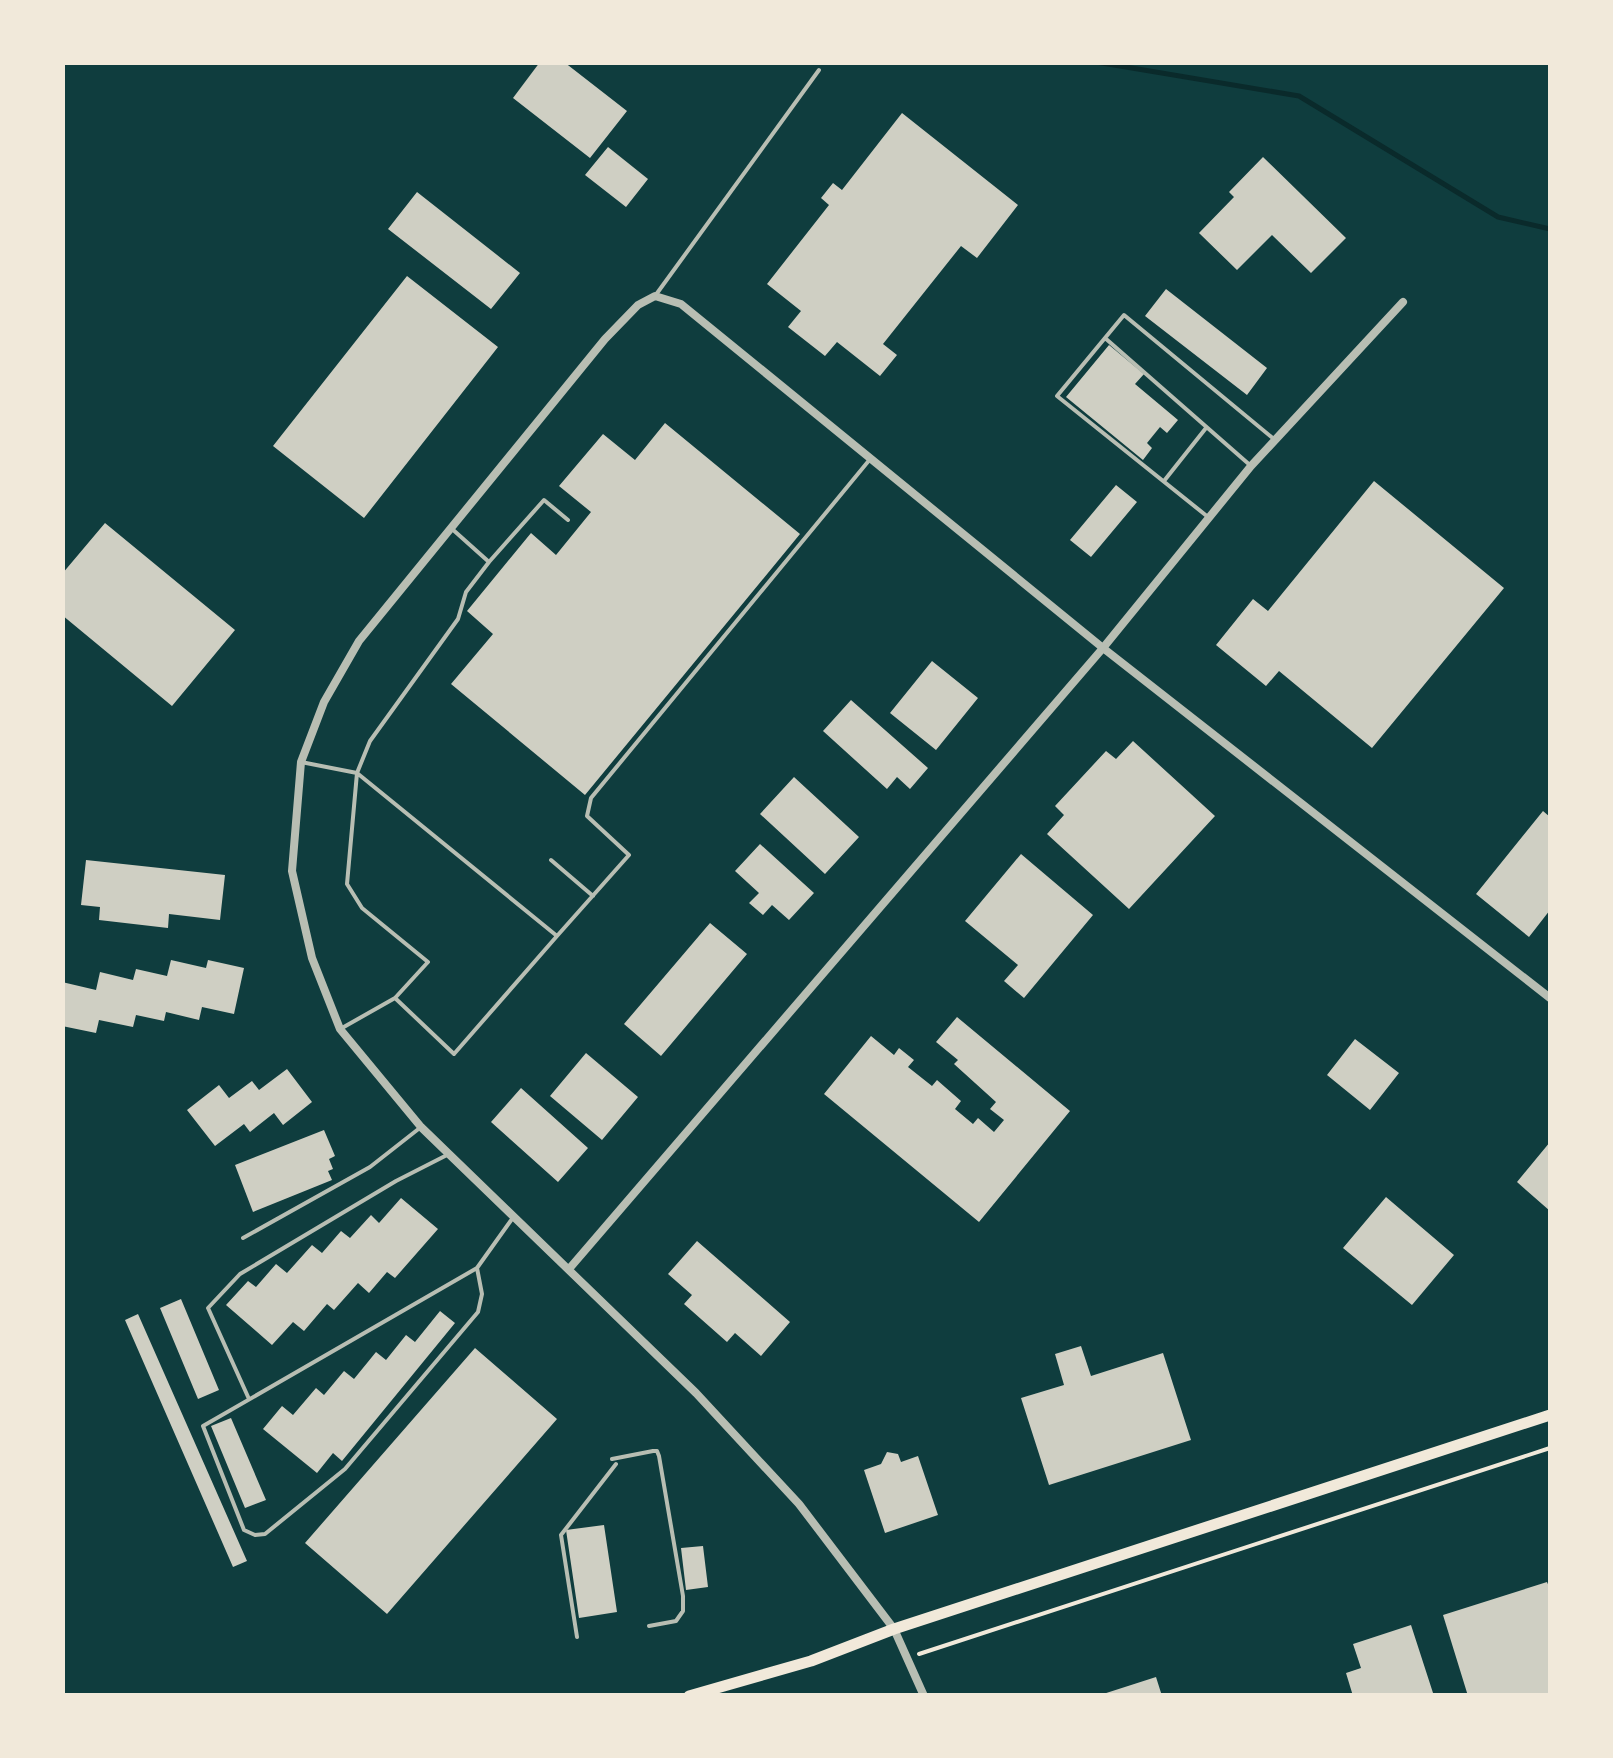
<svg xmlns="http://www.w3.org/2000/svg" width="1613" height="1758" viewBox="0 0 1613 1758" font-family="'Roboto Condensed',sans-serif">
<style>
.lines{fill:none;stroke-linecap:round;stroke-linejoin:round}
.stream{stroke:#0a2a2b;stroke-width:5}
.building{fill:#cfcfc3}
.path{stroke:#f1e9da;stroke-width:4}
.service{stroke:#b8beb3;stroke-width:4}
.minor{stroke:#b8beb3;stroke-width:8}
.secondary{stroke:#f1e9da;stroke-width:11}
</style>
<rect width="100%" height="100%" fill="#0f3d3e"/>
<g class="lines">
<path class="stream" d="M 1096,62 L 1299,96 L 1498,217 L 1550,229"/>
</g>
<path class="building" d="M 540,62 L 564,62 L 627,111 L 590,158 L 513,98 Z
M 902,113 L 1018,205 L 977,258 L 961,246 L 883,344 L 897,355 L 880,376 L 837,342 L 825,356 L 788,327 L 801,311 L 767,284 L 829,205 L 821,198 L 833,183 L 842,190 Z
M 608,147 L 648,179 L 626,207 L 585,175 Z
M 1263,157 L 1346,238 L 1311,273 L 1272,235 L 1237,270 L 1199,233 L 1234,197 L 1229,192 Z
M 417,192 L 520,273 L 491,309 L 388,229 Z
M 407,276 L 498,347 L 364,518 L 273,446 Z
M 1166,289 L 1267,368 L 1247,395 L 1145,316 Z
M 1109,345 L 1144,374 L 1135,384 L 1178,420 L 1167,433 L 1160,427 L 1147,443 L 1152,448 L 1143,460 L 1066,397 Z
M 665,423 L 800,534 L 585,795 L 451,684 L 493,634 L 467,611 L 531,533 L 556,555 L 591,512 L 559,486 L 603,434 L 635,460 Z
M 1374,481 L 1504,588 L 1372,748 L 1279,671 L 1266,686 L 1216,645 L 1253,599 L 1268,611 Z
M 1116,485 L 1137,502 L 1091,557 L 1070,540 Z
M 105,523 L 235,630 L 172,706 L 62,615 L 62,574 Z
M 932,661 L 978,698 L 936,750 L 890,713 Z
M 851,700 L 928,768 L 910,789 L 897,777 L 887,789 L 823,731 Z
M 1133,741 L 1215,816 L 1129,909 L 1047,834 L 1064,815 L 1055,806 L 1106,751 L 1116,759 Z
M 794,777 L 859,837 L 825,874 L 760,814 Z
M 1543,811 L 1550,817 L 1550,910 L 1529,937 L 1476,894 Z
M 760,844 L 814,893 L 789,920 L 772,905 L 763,915 L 749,903 L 759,893 L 735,871 Z
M 1021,854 L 1093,915 L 1024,998 L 1004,981 L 1018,965 L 965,921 Z
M 86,860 L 225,875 L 220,920 L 169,914 L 168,928 L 99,920 L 100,907 L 81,905 Z
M 710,923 L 747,954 L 661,1056 L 624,1024 Z
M 171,960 L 206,968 L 208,960 L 244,968 L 234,1014 L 202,1007 L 199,1020 L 166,1012 L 164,1021 L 136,1015 L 133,1027 L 99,1020 L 96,1033 L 62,1026 L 62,982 L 96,990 L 100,972 L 133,980 L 136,969 L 167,976 Z
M 957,1017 L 1070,1111 L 979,1222 L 824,1094 L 871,1036 L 894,1055 L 899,1048 L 914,1060 L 908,1067 L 932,1086 L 937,1080 L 961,1101 L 955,1109 L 973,1124 L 978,1118 L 994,1132 L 1004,1120 L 990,1109 L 996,1102 L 954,1064 L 958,1060 L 936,1042 Z
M 1355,1039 L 1399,1073 L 1370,1110 L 1327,1075 Z
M 586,1053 L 638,1097 L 602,1140 L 550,1096 Z
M 287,1069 L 312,1102 L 283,1125 L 274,1113 L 250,1132 L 244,1124 L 215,1146 L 187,1110 L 219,1085 L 229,1098 L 252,1081 L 259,1090 Z
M 521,1088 L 588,1148 L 558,1182 L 491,1122 Z
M 324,1130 L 335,1156 L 329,1159 L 333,1169 L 328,1171 L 332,1180 L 253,1212 L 235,1165 Z
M 1550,1142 L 1550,1211 L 1517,1182 Z
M 1386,1197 L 1454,1255 L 1412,1305 L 1343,1248 Z
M 401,1198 L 438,1229 L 395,1278 L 387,1272 L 369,1293 L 358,1283 L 334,1310 L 327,1304 L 304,1331 L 293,1322 L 272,1345 L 226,1305 L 248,1281 L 256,1287 L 276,1264 L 287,1273 L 312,1245 L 322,1253 L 341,1231 L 350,1238 L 371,1215 L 379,1223 Z
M 697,1241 L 790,1322 L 761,1356 L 735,1333 L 727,1342 L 684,1304 L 692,1295 L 668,1274 Z
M 181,1299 L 219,1390 L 198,1399 L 160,1308 Z
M 440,1311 L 455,1323 L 342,1461 L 333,1453 L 317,1473 L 263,1429 L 282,1406 L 293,1415 L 316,1388 L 324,1395 L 344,1371 L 354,1379 L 376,1352 L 386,1360 L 406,1335 L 415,1342 Z
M 138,1314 L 247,1561 L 233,1567 L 125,1320 Z
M 1081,1346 L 1091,1376 L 1163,1353 L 1191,1440 L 1049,1485 L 1021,1398 L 1064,1385 L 1055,1354 Z
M 475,1348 L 557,1419 L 387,1614 L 305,1543 Z
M 231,1418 L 266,1500 L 245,1508 L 211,1426 Z
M 887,1452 L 898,1454 L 901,1462 L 918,1456 L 938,1515 L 885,1533 L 864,1470 L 881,1464 Z
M 604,1525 L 617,1612 L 579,1618 L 566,1530 Z
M 703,1546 L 708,1587 L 686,1590 L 681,1548 Z
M 1547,1582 L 1550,1589 L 1550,1696 L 1468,1696 L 1443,1615 Z
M 1411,1625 L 1434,1696 L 1353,1696 L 1346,1673 L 1361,1668 L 1353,1644 Z
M 1156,1677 L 1162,1696 L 1100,1696 L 1100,1695 Z"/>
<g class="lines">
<path class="path" d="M 919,1654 L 1550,1448"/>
<path class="service" d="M 655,296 L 819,70
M 1105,338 L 1251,466
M 1164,481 L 1206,428
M 1208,517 L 1057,396 L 1124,315 L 1275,440
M 489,562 L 544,500 L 568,520
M 301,762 L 357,773 L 347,884 L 362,908 L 428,962 L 395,998 L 454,1054 L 557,936 L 357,773 L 370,741 L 458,619 L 466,592 L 489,562 L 451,528
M 551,860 L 593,896
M 557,936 L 629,855 L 587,816 L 591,798 L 871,458
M 342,1028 L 395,998
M 243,1238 L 370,1167 L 421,1127
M 477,1268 L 482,1294 L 478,1312 L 345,1469 L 265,1534 L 255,1535 L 244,1530 L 203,1426 L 477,1268 L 512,1219
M 249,1399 L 208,1308 L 240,1274 L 396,1181 L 447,1155
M 612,1459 L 653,1451 L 657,1451 L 659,1456 L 683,1596 L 683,1611 L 676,1621 L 649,1626
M 577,1637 L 561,1535 L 616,1464"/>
<path class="minor" d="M 569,1269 L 1103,648 L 1251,466 L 1403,302
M 924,1696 L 894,1629 L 799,1504 L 696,1393 L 421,1127 L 340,1029 L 312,958 L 292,871 L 301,762 L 324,702 L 359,641 L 605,339 L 638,305 L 655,296 L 681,304 L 1103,648 L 1550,998"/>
<path class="secondary" d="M 689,1696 L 811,1661 L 894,1629 L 1550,1415"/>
</g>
<rect width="1613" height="1758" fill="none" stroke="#f1e9da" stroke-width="130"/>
</svg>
